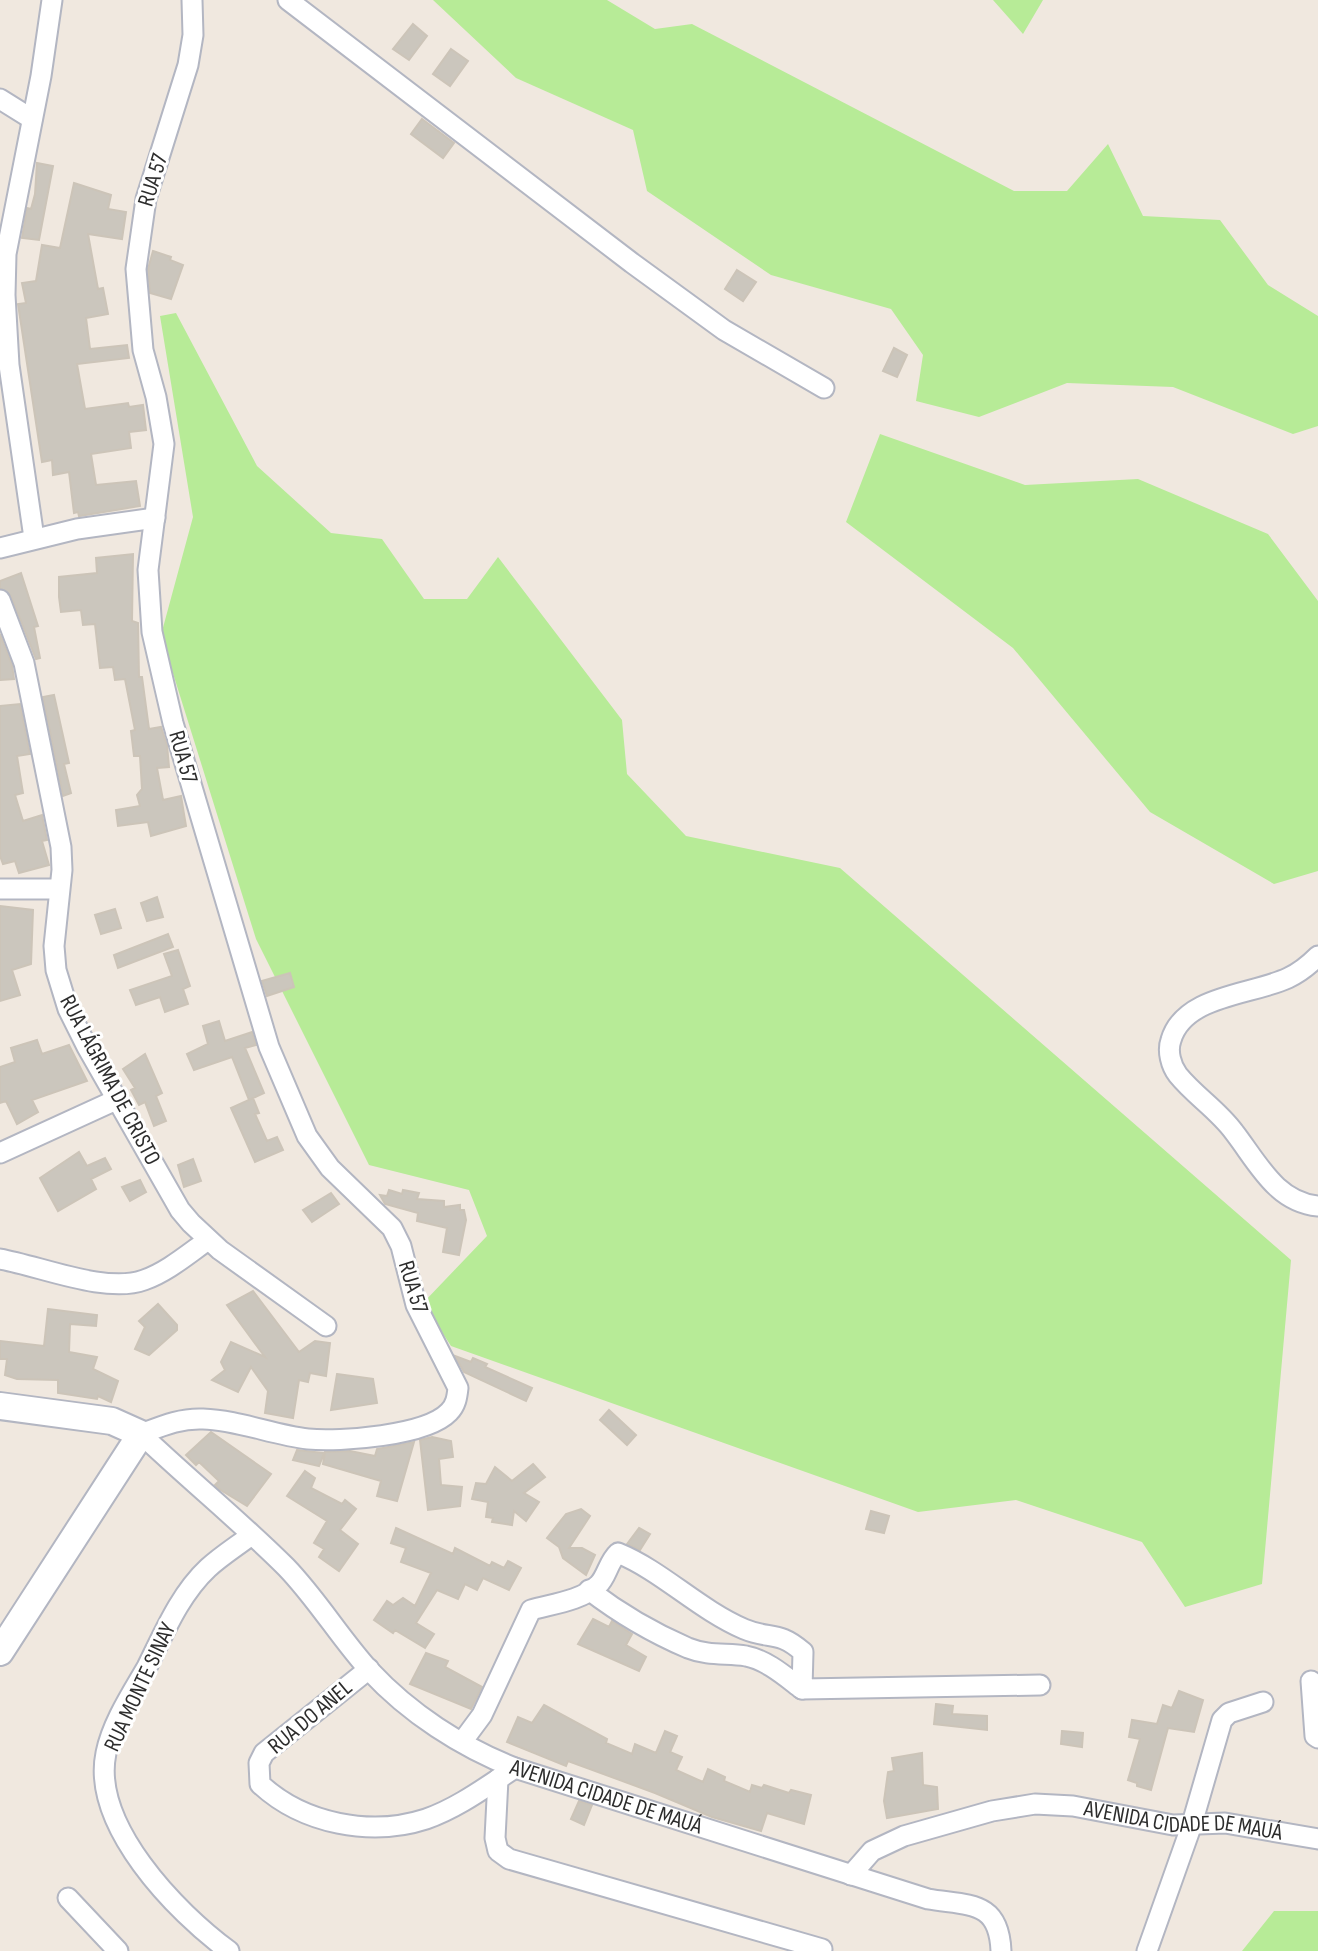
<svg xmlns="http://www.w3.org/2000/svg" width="1318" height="1951" viewBox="0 0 1318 1951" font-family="'Sofia Sans Condensed',sans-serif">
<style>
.green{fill:#b7eb97}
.building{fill:#cbc6bd;stroke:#ccc4b8;stroke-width:2}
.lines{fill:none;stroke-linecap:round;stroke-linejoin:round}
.street-casing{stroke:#b3b6c2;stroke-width:23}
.secondary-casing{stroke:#b3b6c2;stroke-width:30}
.street{stroke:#fff;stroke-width:19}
.secondary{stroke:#fff;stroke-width:26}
.labels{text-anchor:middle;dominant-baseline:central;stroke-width:6;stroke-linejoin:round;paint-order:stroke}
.street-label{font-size:23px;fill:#2d2d2d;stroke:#fff}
</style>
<rect width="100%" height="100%" fill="#f0e8df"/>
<path class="green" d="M 433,0 L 607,0 L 655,29 L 692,24 L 1014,191 L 1067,191 L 1108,144 L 1143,216 L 1220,220 L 1268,285 L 1318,316 L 1318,426 L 1293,434 L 1173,387 L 1067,383 L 979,417 L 916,401 L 923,355 L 891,309 L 771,275 L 647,191 L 633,130 L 516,78 Z
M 993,0 L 1043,0 L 1023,34 Z
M 176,313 L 257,466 L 331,533 L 382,539 L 424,599 L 467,599 L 498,557 L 622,720 L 627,774 L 686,836 L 840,868 L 1291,1260 L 1262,1584 L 1185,1607 L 1142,1542 L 1016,1500 L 918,1512 L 451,1346 L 423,1303 L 487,1236 L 469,1190 L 369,1165 L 256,939 L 161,635 L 193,517 L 160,316 Z
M 880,434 L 1025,485 L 1138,479 L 1268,534 L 1318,601 L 1318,871 L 1274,884 L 1150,812 L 1013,648 L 846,522 Z
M 1274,1911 L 1318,1911 L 1318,1951 L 1242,1951 Z"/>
<path class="building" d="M 413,24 L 427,36 L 409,60 L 393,49 Z
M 451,49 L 468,61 L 450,86 L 433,74 Z
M 422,119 L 454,143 L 443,158 L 411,134 Z
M 37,163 L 53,166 L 39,240 L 22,238 L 27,208 L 31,209 L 35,194 Z
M 74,183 L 111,195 L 108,209 L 126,212 L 122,239 L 88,234 L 98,289 L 103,288 L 108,314 L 86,318 L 90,349 L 127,345 L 129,358 L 77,364 L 85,409 L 128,403 L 129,407 L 143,405 L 146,430 L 129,432 L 131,448 L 91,454 L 96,485 L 136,481 L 140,506 L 79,516 L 78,512 L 74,513 L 69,472 L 53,475 L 52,460 L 42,462 L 18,304 L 26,303 L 22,283 L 36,281 L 42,245 L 60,248 Z
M 153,251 L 171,257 L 170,260 L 183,265 L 171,299 L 150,293 L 148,269 Z
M 737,270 L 756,282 L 743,301 L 725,289 Z
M 894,348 L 907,355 L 897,377 L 883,371 Z
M 133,554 L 132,621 L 138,623 L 139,677 L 142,677 L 149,729 L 161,727 L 167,745 L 169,767 L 157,768 L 163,800 L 181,796 L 186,826 L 151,836 L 148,822 L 118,826 L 116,810 L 140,806 L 137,795 L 142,789 L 140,756 L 134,756 L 131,731 L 135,730 L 125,679 L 115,680 L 113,667 L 100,668 L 95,624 L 83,625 L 81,610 L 61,612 L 59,597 L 59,577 L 97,573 L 96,558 Z
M 21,573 L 38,626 L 34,627 L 40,658 L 36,659 L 11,596 L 0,588 L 0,581 Z
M 0,634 L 12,665 L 14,679 L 0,680 Z
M 54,695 L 69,763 L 64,764 L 71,793 L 63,796 L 43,697 Z
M 20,704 L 30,754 L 17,756 L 23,793 L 15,795 L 23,821 L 42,815 L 47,840 L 42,841 L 49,865 L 19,873 L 15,861 L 3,864 L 0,856 L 0,706 Z
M 157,897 L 163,917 L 147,921 L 141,903 Z
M 0,906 L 33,910 L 31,964 L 12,970 L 20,995 L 0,1001 Z
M 115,909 L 121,928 L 101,934 L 95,915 Z
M 168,934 L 173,947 L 118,968 L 114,955 Z
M 178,950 L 190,986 L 183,989 L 188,1004 L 165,1012 L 160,997 L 136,1005 L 130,990 L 172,976 L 164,954 Z
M 290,973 L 294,987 L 267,996 L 262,981 Z
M 219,1021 L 225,1041 L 252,1032 L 256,1045 L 245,1048 L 264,1093 L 249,1100 L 232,1057 L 194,1070 L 187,1054 L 208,1044 L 203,1026 Z
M 37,1040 L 42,1054 L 69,1045 L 87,1081 L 32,1100 L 38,1112 L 17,1124 L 6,1101 L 0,1103 L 0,1067 L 15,1062 L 11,1048 Z
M 145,1054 L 162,1093 L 156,1096 L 166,1121 L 154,1126 L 145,1102 L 139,1105 L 131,1090 L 135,1088 L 123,1069 Z
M 253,1098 L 259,1113 L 255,1114 L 267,1141 L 277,1137 L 283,1150 L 255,1162 L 231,1108 Z
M 79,1152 L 87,1166 L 105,1158 L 111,1169 L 91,1179 L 96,1189 L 58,1211 L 40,1178 Z
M 193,1159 L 201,1181 L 184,1187 L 178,1165 Z
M 140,1180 L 146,1192 L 130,1201 L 122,1187 Z
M 389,1190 L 402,1194 L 403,1190 L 419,1193 L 417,1199 L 444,1201 L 444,1207 L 460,1205 L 460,1210 L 464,1210 L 466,1220 L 459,1255 L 443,1252 L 447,1228 L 417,1221 L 418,1213 L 385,1204 L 380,1195 L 387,1196 Z
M 331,1193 L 339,1204 L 312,1222 L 303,1210 Z
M 253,1291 L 299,1352 L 315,1341 L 330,1343 L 326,1376 L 310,1373 L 308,1382 L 299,1380 L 293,1418 L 265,1413 L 268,1391 L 251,1367 L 238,1392 L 212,1380 L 225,1370 L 221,1362 L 231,1342 L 265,1357 L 227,1305 Z
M 158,1304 L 177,1325 L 177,1330 L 149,1355 L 135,1349 L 145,1327 L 139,1321 Z
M 48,1309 L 97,1315 L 96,1326 L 70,1324 L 69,1352 L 97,1357 L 93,1369 L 118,1381 L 111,1402 L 98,1396 L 97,1399 L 58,1393 L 58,1380 L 17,1379 L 5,1375 L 7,1359 L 0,1359 L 0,1341 L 44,1346 Z
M 455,1356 L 471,1362 L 473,1358 L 487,1364 L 485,1367 L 532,1388 L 526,1401 L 464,1372 Z
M 337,1374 L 373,1379 L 377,1403 L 331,1410 Z
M 609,1410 L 636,1435 L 627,1445 L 600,1420 Z
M 211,1432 L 271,1474 L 247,1506 L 219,1489 L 215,1485 L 219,1481 L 199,1462 L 196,1465 L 186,1455 Z
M 432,1437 L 451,1441 L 453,1457 L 439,1459 L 441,1485 L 462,1487 L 460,1506 L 428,1510 L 420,1440 Z
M 414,1442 L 397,1501 L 377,1496 L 381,1481 L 323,1464 L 325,1452 L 350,1451 L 375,1456 L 377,1449 Z
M 297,1450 L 324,1453 L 319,1466 L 293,1460 Z
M 533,1464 L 545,1477 L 524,1493 L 539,1502 L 526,1521 L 514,1511 L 512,1525 L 492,1522 L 493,1518 L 486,1517 L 488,1502 L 472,1499 L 476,1483 L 486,1484 L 495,1467 L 512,1481 Z
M 305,1471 L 315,1478 L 311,1488 L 342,1504 L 345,1500 L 356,1509 L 340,1530 L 358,1544 L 339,1571 L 319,1557 L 324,1549 L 314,1543 L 327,1521 L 287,1496 Z
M 581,1509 L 590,1516 L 569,1548 L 582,1548 L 595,1555 L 586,1575 L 563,1558 L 559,1547 L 547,1538 L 566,1514 Z
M 871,1511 L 889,1516 L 884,1533 L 866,1529 Z
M 396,1528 L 453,1554 L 455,1548 L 490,1566 L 492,1562 L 504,1568 L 508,1561 L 521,1568 L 509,1590 L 483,1578 L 477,1590 L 465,1584 L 458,1599 L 437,1590 L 416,1623 L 434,1634 L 425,1648 L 395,1630 L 393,1633 L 374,1620 L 387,1601 L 393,1605 L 403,1598 L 415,1606 L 431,1573 L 401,1562 L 406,1548 L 391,1543 Z
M 639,1528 L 650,1534 L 640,1550 L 627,1544 Z
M 593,1619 L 609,1627 L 612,1621 L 632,1634 L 626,1645 L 646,1657 L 639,1671 L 578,1644 Z
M 426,1653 L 448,1661 L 445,1667 L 482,1687 L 471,1709 L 410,1684 Z
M 1179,1691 L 1203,1700 L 1194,1732 L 1168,1728 L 1151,1790 L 1137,1786 L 1137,1783 L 1128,1780 L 1140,1739 L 1129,1737 L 1132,1720 L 1157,1724 L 1163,1705 L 1172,1708 Z
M 936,1704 L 953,1706 L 952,1714 L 987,1716 L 987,1730 L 934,1724 Z
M 544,1705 L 607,1739 L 606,1743 L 632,1754 L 635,1744 L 656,1753 L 665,1731 L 677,1736 L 670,1752 L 682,1757 L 676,1770 L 703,1782 L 708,1769 L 725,1777 L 724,1781 L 750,1792 L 752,1785 L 762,1788 L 764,1785 L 789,1793 L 791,1790 L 811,1795 L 804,1824 L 767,1813 L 761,1831 L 712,1817 L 655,1793 L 568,1761 L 566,1766 L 507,1742 L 518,1717 L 532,1723 Z
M 1062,1731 L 1083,1733 L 1082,1747 L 1061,1744 Z
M 922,1753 L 923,1785 L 937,1787 L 938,1809 L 887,1818 L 884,1801 L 888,1772 L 894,1771 L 892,1758 Z
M 579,1801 L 592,1805 L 584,1825 L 571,1819 Z"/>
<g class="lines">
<g class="street-casing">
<g id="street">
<path id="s1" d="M 192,0 L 193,35 L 188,65 L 146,199 L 136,269 L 143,350 L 156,397 L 164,444 L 148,570 L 152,632 L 173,723 L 269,1047 L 307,1136 L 330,1168 L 392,1228 L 401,1246 L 416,1305 L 458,1388 C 457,1397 456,1405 449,1412 C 426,1436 340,1442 308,1439 C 273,1435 238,1420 203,1419 C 180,1418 162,1426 141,1434 C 188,1479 240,1521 286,1567 C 317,1599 340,1638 370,1671 C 409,1713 461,1747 515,1768 L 928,1899 C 969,1906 999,1900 1001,1951"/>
<path d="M 288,0 L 632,263 L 724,330 L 824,388"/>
<path d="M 0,99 L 32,119"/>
<path d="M 34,538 L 9,365 L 5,295 L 6,254 L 41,76 L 52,0"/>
<path d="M 0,548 L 77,529 L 155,518"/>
<path d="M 0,600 L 24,663 L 61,847 L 62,870 L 54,946 L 56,970 L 68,1009 L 87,1047 L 180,1210 L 191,1223 L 220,1250 L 326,1326"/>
<path d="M 0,889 L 59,889"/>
<path d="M 1318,956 C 1309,965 1299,973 1288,978 C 1252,995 1184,995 1171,1040 C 1167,1051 1171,1066 1178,1075 C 1195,1096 1218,1110 1234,1132 C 1258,1163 1276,1202 1318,1206"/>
<path d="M 0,1153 L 118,1099"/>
<path d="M 0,1259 C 40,1266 106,1294 144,1280 C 167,1272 188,1254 208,1240"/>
<path d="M 589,1590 C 619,1613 653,1633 688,1648 C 708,1656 726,1653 746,1656 C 767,1660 786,1677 802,1689"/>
<path d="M 369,1669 L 264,1753 L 259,1763 L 260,1784 C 303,1824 371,1837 426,1819 C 458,1808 487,1786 515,1768"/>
<path d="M 1311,1681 L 1315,1736 L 1318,1738"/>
<path d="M 462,1742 L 482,1715 L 531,1610 C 552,1604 581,1601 598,1585 C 607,1577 608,1562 618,1553 C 662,1571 698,1609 744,1629 C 770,1640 778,1630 803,1652 L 802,1689 L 1040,1685"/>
<path d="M 498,1779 L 495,1838 L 498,1851 L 509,1859 L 822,1949"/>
<path id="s2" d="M 851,1875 L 872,1851 L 904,1836 L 992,1811 L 1035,1804 L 1073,1806 L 1173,1825 L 1225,1823 L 1318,1839"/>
<path d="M 68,1898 L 118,1951"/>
<path d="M 229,1951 C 176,1912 91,1825 106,1753 C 112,1723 132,1693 147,1667 C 164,1633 180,1594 208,1568 C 221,1556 237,1546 250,1536"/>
<path d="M 1147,1951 L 1191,1827 L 1222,1720 L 1229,1713 L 1263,1702"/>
</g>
</g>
<g class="secondary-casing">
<path id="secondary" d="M 0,1406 L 112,1421 L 141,1434 L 0,1652"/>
</g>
<use href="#street" class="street"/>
<use href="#secondary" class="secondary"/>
</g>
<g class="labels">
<g class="street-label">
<text transform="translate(153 180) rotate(-73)">RUA 57</text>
<text transform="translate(183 757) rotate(74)">RUA 57</text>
<text transform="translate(110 1080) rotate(62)">RUA LÁGRIMA DE CRISTO</text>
<text transform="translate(413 1287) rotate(73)">RUA 57</text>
<text transform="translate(140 1687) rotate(-65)">RUA MONTE SINAY</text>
<text transform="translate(310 1717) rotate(-40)">RUA DO ANEL</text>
<text stroke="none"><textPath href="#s1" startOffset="2417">AVENIDA CIDADE DE MAUÁ</textPath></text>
<text stroke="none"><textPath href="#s2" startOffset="352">AVENIDA CIDADE DE MAUÁ</textPath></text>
</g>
</g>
</svg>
